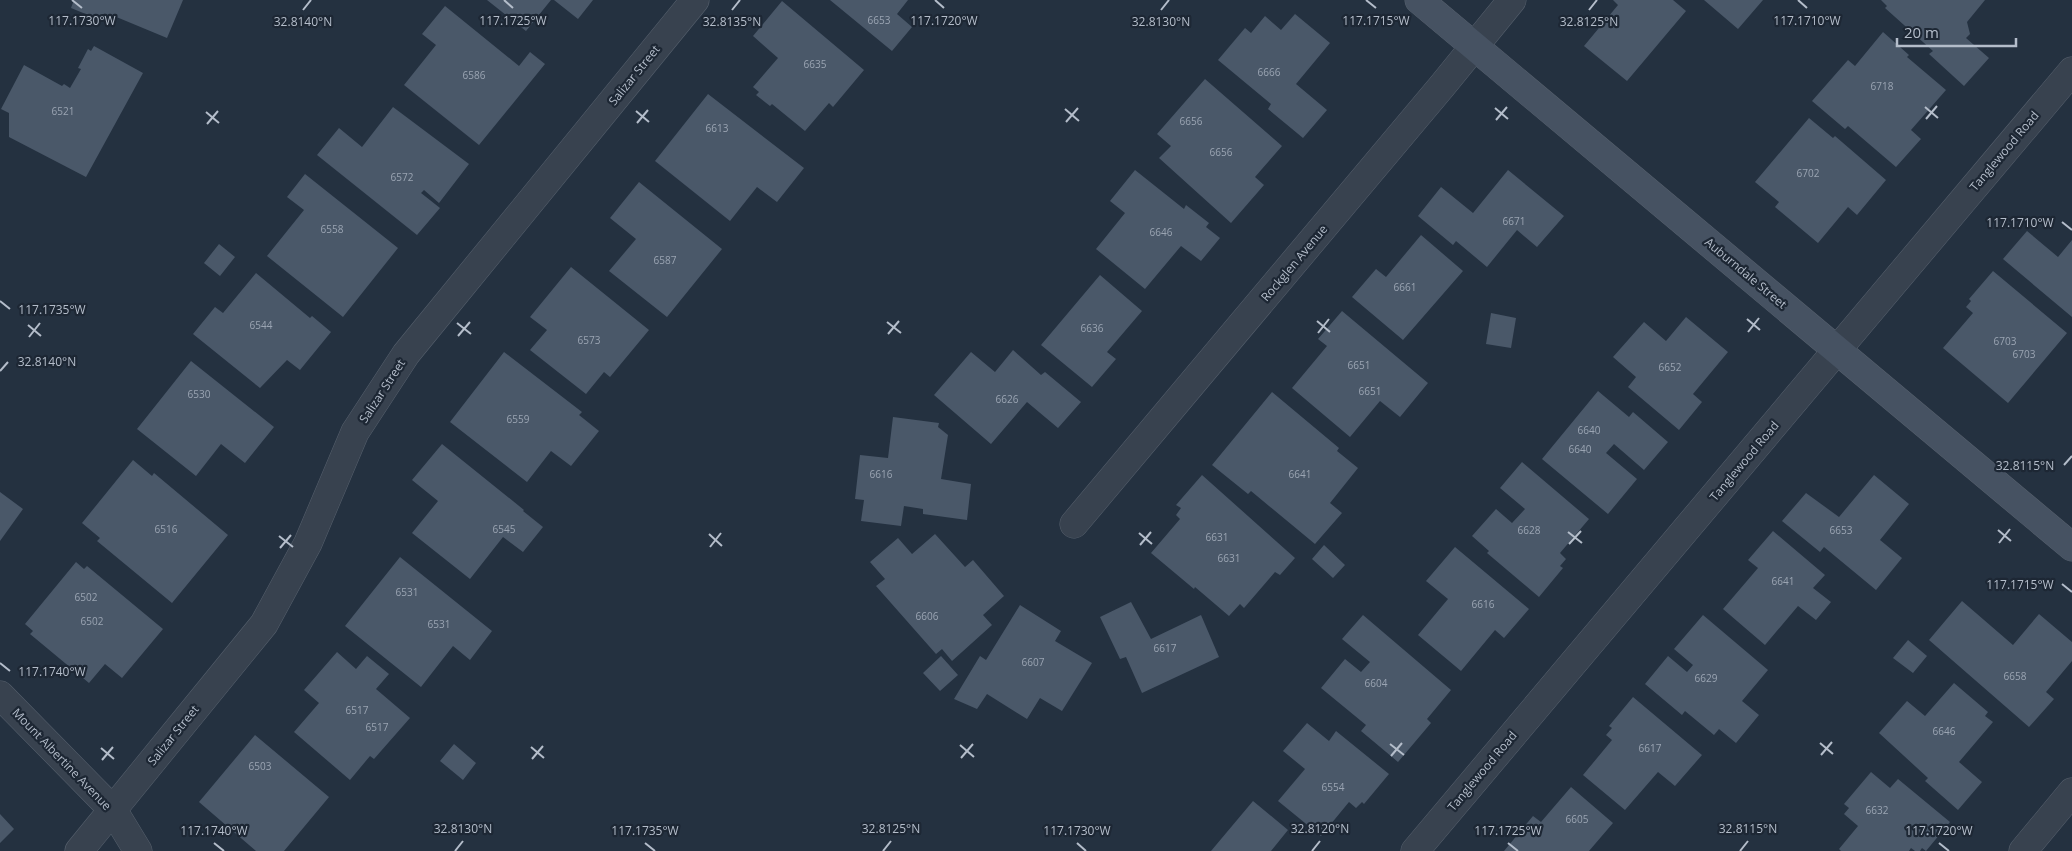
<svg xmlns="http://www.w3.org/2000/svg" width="2072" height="851" viewBox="0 0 2072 851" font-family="'Open Sans',sans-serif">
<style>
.building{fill:#4a5869}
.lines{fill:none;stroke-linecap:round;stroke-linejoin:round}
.street-casing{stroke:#56606d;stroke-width:29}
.secondary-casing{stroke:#56606d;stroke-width:29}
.street{stroke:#38424f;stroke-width:28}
.secondary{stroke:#465262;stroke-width:28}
.ticks{fill:none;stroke:#b4bdca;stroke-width:2}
.labels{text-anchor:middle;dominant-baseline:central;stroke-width:4.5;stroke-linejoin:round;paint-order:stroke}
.number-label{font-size:10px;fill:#9aa4b2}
.street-label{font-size:12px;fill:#b4bdca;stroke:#1d2734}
.ticks-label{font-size:12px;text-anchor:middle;fill:#b4bdca;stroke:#1d2734;stroke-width:4.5;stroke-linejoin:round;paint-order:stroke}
</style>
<rect width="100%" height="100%" fill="#243140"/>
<path class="building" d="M 74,0 L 183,0 L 167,38 L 114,16 L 110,24 L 71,8 Z
M 487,0 L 551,0 L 526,31 Z
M 554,0 L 593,0 L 578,19 Z
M 830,0 L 908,0 L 897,14 L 912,27 L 892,51 Z
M 1613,0 L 1673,0 L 1686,11 L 1627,81 L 1584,46 L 1618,5 Z
M 1704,0 L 1763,0 L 1738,29 Z
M 1881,0 L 1985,0 L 1967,22 L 1970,34 L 1966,38 L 1989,58 L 1964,86 L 1929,54 L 1933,51 L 1885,8 L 1887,6 Z
M 782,1 L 864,70 L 833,107 L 829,103 L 805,131 L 772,104 L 770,106 L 756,95 L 759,92 L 753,87 L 778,58 L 753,36 Z
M 445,6 L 519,66 L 530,52 L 545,64 L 479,145 L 404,85 L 436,45 L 422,34 Z
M 1295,14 L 1330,43 L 1296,84 L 1327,110 L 1303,138 L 1268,109 L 1271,104 L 1218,60 L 1245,28 L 1251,33 L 1265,16 L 1281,30 Z
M 1883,32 L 1909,55 L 1907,57 L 1946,90 L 1911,130 L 1921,139 L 1896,167 L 1848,126 L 1845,129 L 1812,101 L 1848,60 L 1855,66 Z
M 94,46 L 143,73 L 86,177 L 9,137 L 9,113 L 1,109 L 24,65 L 62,86 L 64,84 L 70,88 L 81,69 L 78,68 L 88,49 L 91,51 Z
M 1205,79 L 1282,146 L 1255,177 L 1264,185 L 1231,223 L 1159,158 L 1171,146 L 1157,134 Z
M 708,94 L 804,168 L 777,202 L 757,187 L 730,221 L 655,161 Z
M 393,107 L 469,164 L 439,203 L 424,190 L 421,193 L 440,208 L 417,235 L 317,155 L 339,128 L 362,147 Z
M 1809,118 L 1833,138 L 1835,136 L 1886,180 L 1857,215 L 1848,207 L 1818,243 L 1775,207 L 1779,202 L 1755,182 Z
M 1135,170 L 1184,209 L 1186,205 L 1209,223 L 1206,227 L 1220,238 L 1201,261 L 1181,246 L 1145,289 L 1096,249 L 1125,213 L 1110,201 Z
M 1508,170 L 1564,216 L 1537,247 L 1517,230 L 1487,267 L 1456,241 L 1453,245 L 1418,216 L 1441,187 L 1473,213 Z
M 305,174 L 398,248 L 343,317 L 267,256 L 304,210 L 287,197 Z
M 639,182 L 722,249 L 667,317 L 609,271 L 636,239 L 610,218 Z
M 2027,231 L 2058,257 L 2072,240 L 2072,317 L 2003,259 Z
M 1421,235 L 1463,271 L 1403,340 L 1352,297 L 1376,269 L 1386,277 Z
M 219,244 L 235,257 L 220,276 L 204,263 Z
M 571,267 L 649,330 L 610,377 L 604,372 L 586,394 L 530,350 L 547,330 L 530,317 Z
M 1993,271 L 2067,333 L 2008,403 L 1943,348 L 1973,313 L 1966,307 L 1971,301 L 1969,299 Z
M 256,273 L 310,318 L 312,316 L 331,332 L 300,370 L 287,360 L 260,388 L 193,334 L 215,307 L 223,313 Z
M 1100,275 L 1142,311 L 1107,352 L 1116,359 L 1092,387 L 1041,345 Z
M 1342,311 L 1428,383 L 1400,417 L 1380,401 L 1350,437 L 1292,388 L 1327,346 L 1318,339 Z
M 1491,313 L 1516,318 L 1511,348 L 1486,344 Z
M 1686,317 L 1728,352 L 1693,394 L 1702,402 L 1679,430 L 1628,387 L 1636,377 L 1613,357 L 1644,322 L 1666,341 Z
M 1013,350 L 1041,375 L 1045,372 L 1081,402 L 1058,428 L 1027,402 L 991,444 L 934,395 L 971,352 L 995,372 Z
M 504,352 L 582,412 L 579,415 L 599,431 L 571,466 L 551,451 L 527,482 L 450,422 Z
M 191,361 L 274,427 L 245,463 L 221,444 L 196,476 L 137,429 Z
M 1598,391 L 1629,417 L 1633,412 L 1668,442 L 1644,470 L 1614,444 L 1606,453 L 1637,479 L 1608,514 L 1542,459 Z
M 1272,392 L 1339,448 L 1337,451 L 1358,468 L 1330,503 L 1342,513 L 1315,544 L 1251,491 L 1248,494 L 1212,465 Z
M 893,417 L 939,423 L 938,427 L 948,435 L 941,479 L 971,484 L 967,520 L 923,514 L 923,509 L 904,506 L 901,526 L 861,521 L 864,500 L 855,499 L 860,455 L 888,458 Z
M 442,444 L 524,510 L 523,511 L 543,527 L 523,552 L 503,537 L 470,579 L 412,533 L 438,501 L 412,480 Z
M 133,460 L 152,476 L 154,473 L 228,535 L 172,603 L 97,541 L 100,538 L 82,523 Z
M 1522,462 L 1589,519 L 1560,553 L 1566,559 L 1560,566 L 1563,568 L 1539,597 L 1487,553 L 1489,551 L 1472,536 L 1496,509 L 1512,523 L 1525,509 L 1500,488 Z
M 1202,475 L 1295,558 L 1280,575 L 1275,572 L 1244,608 L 1240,604 L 1229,616 L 1195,587 L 1194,589 L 1151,553 L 1180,519 L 1176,515 L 1181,508 L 1176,505 Z
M 1874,475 L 1909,504 L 1880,540 L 1902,558 L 1876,590 L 1824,547 L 1820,552 L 1782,521 L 1806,493 L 1839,517 Z
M 0,492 L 23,509 L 0,541 Z
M 1773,531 L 1825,575 L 1813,588 L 1831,602 L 1816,620 L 1798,606 L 1765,645 L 1723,609 L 1758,568 L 1748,560 Z
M 935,534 L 965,567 L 973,560 L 1004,596 L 983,615 L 992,625 L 952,661 L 942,649 L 936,654 L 876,586 L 885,579 L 870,562 L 898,538 L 912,554 Z
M 1324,545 L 1345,565 L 1333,578 L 1312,559 Z
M 1455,547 L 1529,609 L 1504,638 L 1495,630 L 1461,671 L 1418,635 L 1448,599 L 1426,581 Z
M 400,557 L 492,631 L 470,660 L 453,646 L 421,687 L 345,626 Z
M 76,562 L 84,569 L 87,566 L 163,629 L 122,678 L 105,664 L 89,683 L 30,634 L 33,631 L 25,624 Z
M 1962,601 L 2013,645 L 2039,614 L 2072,642 L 2072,661 L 2046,692 L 2054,699 L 2029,727 L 1929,640 Z
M 1131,602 L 1151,639 L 1201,615 L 1219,657 L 1142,693 L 1126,657 L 1120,659 L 1100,617 Z
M 1020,605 L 1061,631 L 1055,641 L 1092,663 L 1062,711 L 1040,698 L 1027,719 L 987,694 L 977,709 L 954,699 L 980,656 L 986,660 Z
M 1363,615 L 1451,690 L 1427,719 L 1431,723 L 1398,762 L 1361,731 L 1366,725 L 1321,688 L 1345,659 L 1361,672 L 1370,662 L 1342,639 Z
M 1703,615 L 1768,670 L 1742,701 L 1759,715 L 1736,743 L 1719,729 L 1714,735 L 1685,711 L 1682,715 L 1645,684 L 1668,656 L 1687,672 L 1693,665 L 1674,649 Z
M 1908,640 L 1927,656 L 1913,673 L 1893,658 Z
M 337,652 L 356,669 L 367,656 L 389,674 L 376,689 L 410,718 L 374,759 L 370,756 L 350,780 L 294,732 L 319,703 L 304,690 Z
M 941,656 L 958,675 L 940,691 L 923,673 Z
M 1954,683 L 1988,712 L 1985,716 L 1993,722 L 1959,762 L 1982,782 L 1958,810 L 1925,781 L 1928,778 L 1879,733 L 1907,701 L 1925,716 Z
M 1633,697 L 1702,755 L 1675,786 L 1658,772 L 1625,810 L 1583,775 L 1612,740 L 1606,735 L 1612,728 L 1609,726 Z
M 1307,723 L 1329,741 L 1336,731 L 1389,774 L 1364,804 L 1362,802 L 1356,808 L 1349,802 L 1321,836 L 1278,801 L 1305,769 L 1283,751 Z
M 255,735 L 329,797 L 284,851 L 256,851 L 199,802 Z
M 454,744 L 476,763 L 463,780 L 440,761 Z
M 1871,772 L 1890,788 L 1898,779 L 1950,822 L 1926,851 L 1922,848 L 1920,851 L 1915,851 L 1911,848 L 1909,851 L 1841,851 L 1839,849 L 1858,826 L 1844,814 L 1849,808 L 1844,804 Z
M 1571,787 L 1613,823 L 1589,851 L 1504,851 L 1533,816 L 1541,822 Z
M 1253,801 L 1288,830 L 1271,851 L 1211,851 Z
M 0,814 L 14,829 L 0,843 Z"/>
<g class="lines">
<g class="street-casing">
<path id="street" d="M 1074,524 L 1442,86 L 1512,0
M 0,695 L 113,810 L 138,851
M 79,851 L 264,624 L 308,543 L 355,432 L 406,354 L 695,0
M 1415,851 L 2072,71
M 2023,851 L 2072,792"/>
</g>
<g class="secondary-casing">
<path id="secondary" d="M 1419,0 L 2072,547"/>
</g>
<use href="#street" class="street"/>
<use href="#secondary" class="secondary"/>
</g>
<path class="ticks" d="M 72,0 L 82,8M 504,0 L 513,8M 935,0 L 944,8M 1366,0 L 1376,8M 1798,0 L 1807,8M 303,10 L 311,0M 732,10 L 740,0M 1161,10 L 1169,0M 1589,10 L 1597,0M 1925,107 L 1938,118M 1495,108 L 1508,119M 1065,109 L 1079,121M 636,111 L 649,122M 206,112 L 219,123M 1926,119 L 1937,106M 1496,120 L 1507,107M 1066,122 L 1078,108M 637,123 L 648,110M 207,124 L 218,111M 2062,222 L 2072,230M 0,301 L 10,309M 1747,319 L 1760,330M 1317,321 L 1330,332M 887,322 L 901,333M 457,323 L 471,334M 28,325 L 41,336M 1748,332 L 1759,318M 1318,333 L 1329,319M 888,334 L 899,321M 458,336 L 470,322M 29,337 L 40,323M 0,371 L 8,362M 2064,465 L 2072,456M 1998,530 L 2011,541M 1568,532 L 1582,543M 1139,533 L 1152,544M 709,534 L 722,546M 279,536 L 293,547M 1999,543 L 2010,529M 1569,544 L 1581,531M 1140,545 L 1151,532M 710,547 L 721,533M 280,548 L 291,535M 2062,584 L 2072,592M 0,663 L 10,671M 1820,743 L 1833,754M 1390,744 L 1404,755M 960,745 L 974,757M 531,747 L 544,758M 101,748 L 114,759M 1821,755 L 1832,742M 1391,756 L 1402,743M 961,758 L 973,744M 532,759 L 543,746M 102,760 L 113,747M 214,843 L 224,851M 645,843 L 655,851M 1077,843 L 1086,851M 1508,843 L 1518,851M 1939,843 L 1949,851M 455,851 L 463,841M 883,851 L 891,841M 1312,851 L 1320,841M 1740,851 L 1748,841"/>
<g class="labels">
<g class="number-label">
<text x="879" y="20">6653</text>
<text x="815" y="64">6635</text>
<text x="1269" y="72">6666</text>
<text x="474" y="75">6586</text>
<text x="1882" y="86">6718</text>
<text x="63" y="111">6521</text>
<text x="1191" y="121">6656</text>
<text x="717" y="128">6613</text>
<text x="1221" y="152">6656</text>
<text x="1808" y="173">6702</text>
<text x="402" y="177">6572</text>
<text x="1514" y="221">6671</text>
<text x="332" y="229">6558</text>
<text x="1161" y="232">6646</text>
<text x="665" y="260">6587</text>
<text x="1405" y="287">6661</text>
<text x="261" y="325">6544</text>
<text x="1092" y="328">6636</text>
<text x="589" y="340">6573</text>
<text x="2005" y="341">6703</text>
<text x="2024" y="354">6703</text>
<text x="1359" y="365">6651</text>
<text x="1670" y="367">6652</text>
<text x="1370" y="391">6651</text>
<text x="199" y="394">6530</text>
<text x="1007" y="399">6626</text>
<text x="518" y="419">6559</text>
<text x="1589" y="430">6640</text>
<text x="1580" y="449">6640</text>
<text x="881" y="474">6616</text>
<text x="1300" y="474">6641</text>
<text x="166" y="529">6516</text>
<text x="504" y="529">6545</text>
<text x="1529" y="530">6628</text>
<text x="1841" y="530">6653</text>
<text x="1217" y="537">6631</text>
<text x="1229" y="558">6631</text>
<text x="1783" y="581">6641</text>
<text x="407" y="592">6531</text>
<text x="86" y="597">6502</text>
<text x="1483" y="604">6616</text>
<text x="927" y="616">6606</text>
<text x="92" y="621">6502</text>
<text x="439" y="624">6531</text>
<text x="1165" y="648">6617</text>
<text x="1033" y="662">6607</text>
<text x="2015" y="676">6658</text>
<text x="1706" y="678">6629</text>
<text x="1376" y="683">6604</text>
<text x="357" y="710">6517</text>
<text x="377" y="727">6517</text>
<text x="1944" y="731">6646</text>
<text x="1650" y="748">6617</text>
<text x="260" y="766">6503</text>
<text x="1333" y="787">6554</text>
<text x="1877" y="810">6632</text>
<text x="1577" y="819">6605</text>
</g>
<g class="street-label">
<text transform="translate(634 75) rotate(-51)">Salizar Street</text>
<text transform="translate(2004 151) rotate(-50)">Tanglewood Road</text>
<text transform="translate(1294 263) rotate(-50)">Rockglen Avenue</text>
<text transform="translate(1746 273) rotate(40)">Auburndale Street</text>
<text transform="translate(382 391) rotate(-57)">Salizar Street</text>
<text transform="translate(1744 461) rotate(-50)">Tanglewood Road</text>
<text transform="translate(173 735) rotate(-51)">Salizar Street</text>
<text transform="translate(62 759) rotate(46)">Mount Albertine Avenue</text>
<text transform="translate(1482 771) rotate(-50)">Tanglewood Road</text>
</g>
</g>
<g class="ticks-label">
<text x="1807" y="25">117.1710°W</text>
<text x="82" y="25">117.1730°W</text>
<text x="513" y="25">117.1725°W</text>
<text x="944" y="25">117.1720°W</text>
<text x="1376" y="25">117.1715°W</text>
<text x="303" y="26">32.8140°N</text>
<text x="732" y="26">32.8135°N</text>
<text x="1161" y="26">32.8130°N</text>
<text x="1589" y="26">32.8125°N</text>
<text x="2020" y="227">117.1710°W</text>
<text x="52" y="314">117.1735°W</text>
<text x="47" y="366">32.8140°N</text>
<text x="2025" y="470">32.8115°N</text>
<text x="2020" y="589">117.1715°W</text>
<text x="52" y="676">117.1740°W</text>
<text x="463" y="833">32.8130°N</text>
<text x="891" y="833">32.8125°N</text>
<text x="1320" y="833">32.8120°N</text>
<text x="1748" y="833">32.8115°N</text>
<text x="214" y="835">117.1740°W</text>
<text x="645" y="835">117.1735°W</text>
<text x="1077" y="835">117.1730°W</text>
<text x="1508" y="835">117.1725°W</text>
<text x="1939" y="835">117.1720°W</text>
</g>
<path d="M1897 38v8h119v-8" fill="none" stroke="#b4bdca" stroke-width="2.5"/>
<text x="1904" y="38" font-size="15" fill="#b4bdca" stroke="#1d2734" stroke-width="4" paint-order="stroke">20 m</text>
</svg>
